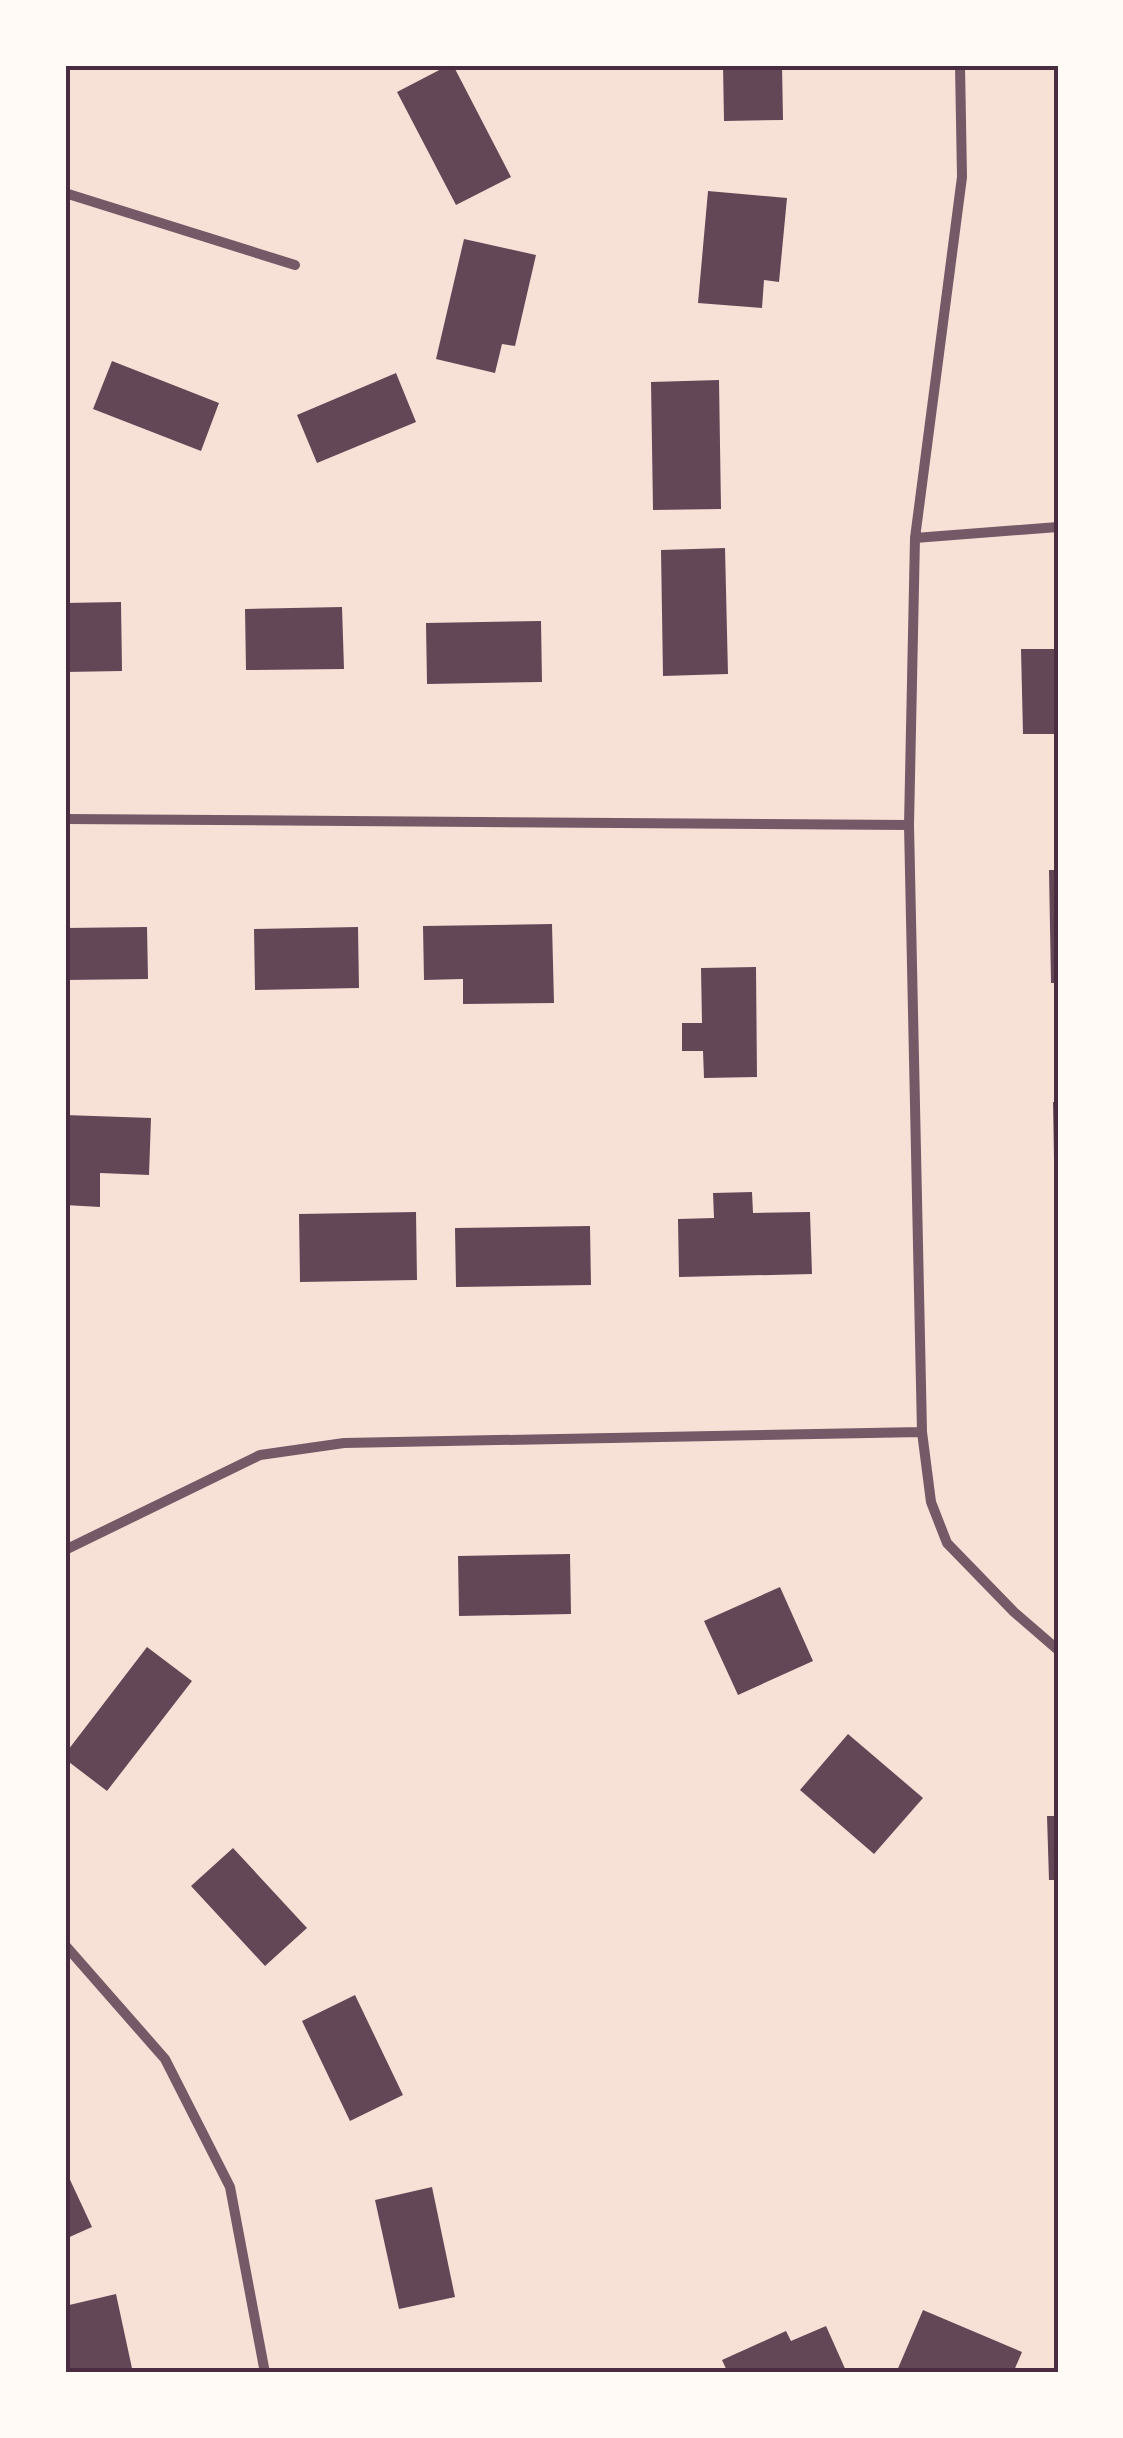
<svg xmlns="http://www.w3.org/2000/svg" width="1123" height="2438" viewBox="0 0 1123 2438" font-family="'Roboto Condensed',sans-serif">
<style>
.building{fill:#644757}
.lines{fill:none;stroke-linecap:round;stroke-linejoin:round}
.minor{stroke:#755966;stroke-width:10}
.neatline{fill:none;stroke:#4a2c40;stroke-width:4}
</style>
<rect width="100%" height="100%" fill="#f7e1d7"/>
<path class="building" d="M 449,65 L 453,65 L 511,177 L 456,205 L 397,92 Z
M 723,65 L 782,65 L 783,120 L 724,121 Z
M 708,191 L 787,198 L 779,282 L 764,280 L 762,308 L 698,303 Z
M 464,239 L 536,255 L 515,346 L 502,344 L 495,373 L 436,359 Z
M 112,361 L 219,403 L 201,451 L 93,409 Z
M 396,373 L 416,422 L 317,463 L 297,415 Z
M 719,380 L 721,509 L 653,510 L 651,382 Z
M 725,548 L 728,674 L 663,676 L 661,550 Z
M 121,602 L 122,671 L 65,672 L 65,603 Z
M 342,607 L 344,669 L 246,670 L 245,609 Z
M 541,621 L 542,682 L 427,684 L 426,623 Z
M 1021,649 L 1058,649 L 1058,734 L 1023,734 Z
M 1049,870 L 1058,870 L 1058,983 L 1051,983 Z
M 552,924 L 554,1003 L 463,1004 L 463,979 L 424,980 L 423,926 Z
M 147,927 L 148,979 L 65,980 L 65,928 Z
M 358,927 L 359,988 L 255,990 L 254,929 Z
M 756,967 L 757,1077 L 704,1078 L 703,1051 L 682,1051 L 682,1023 L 702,1023 L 701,968 Z
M 1053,1102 L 1058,1102 L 1058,1158 L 1054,1158 Z
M 65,1115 L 151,1118 L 149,1175 L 100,1173 L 100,1207 L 65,1205 Z
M 752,1192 L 753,1213 L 810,1212 L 812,1274 L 679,1277 L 678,1219 L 714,1218 L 713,1193 Z
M 416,1212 L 417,1280 L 300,1282 L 299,1214 Z
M 590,1226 L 591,1285 L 456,1287 L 455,1228 Z
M 570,1554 L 571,1614 L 459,1616 L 458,1556 Z
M 780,1587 L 813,1661 L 738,1695 L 704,1621 Z
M 147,1647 L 192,1681 L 107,1791 L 65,1759 L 65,1754 Z
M 848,1734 L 923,1798 L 874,1854 L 800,1790 Z
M 1047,1816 L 1058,1816 L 1058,1880 L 1049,1880 Z
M 233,1848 L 307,1928 L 265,1966 L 191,1886 Z
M 355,1995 L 403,2095 L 350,2121 L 302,2021 Z
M 65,2169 L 92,2227 L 65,2239 Z
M 432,2187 L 455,2297 L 399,2309 L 375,2200 Z
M 116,2294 L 133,2373 L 71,2373 L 65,2344 L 65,2306 Z
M 923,2310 L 1022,2352 L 1013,2373 L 896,2373 Z
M 826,2326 L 847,2373 L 728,2373 L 722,2360 L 786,2331 L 791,2341 Z"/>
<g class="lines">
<path class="minor" d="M 960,65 L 962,177 L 915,538 L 909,825 L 922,1432 L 931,1502 L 947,1543 L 1014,1612 L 1058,1650
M 65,193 L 295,265
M 915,538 L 1058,527
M 65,819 L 909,825
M 65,1550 L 260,1455 L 344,1443 L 922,1432
M 65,1945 L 165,2059 L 230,2187 L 265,2373"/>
</g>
<rect width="1123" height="2438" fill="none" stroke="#fffaf5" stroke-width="135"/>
<rect x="68" y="68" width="988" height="2302" class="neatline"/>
</svg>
